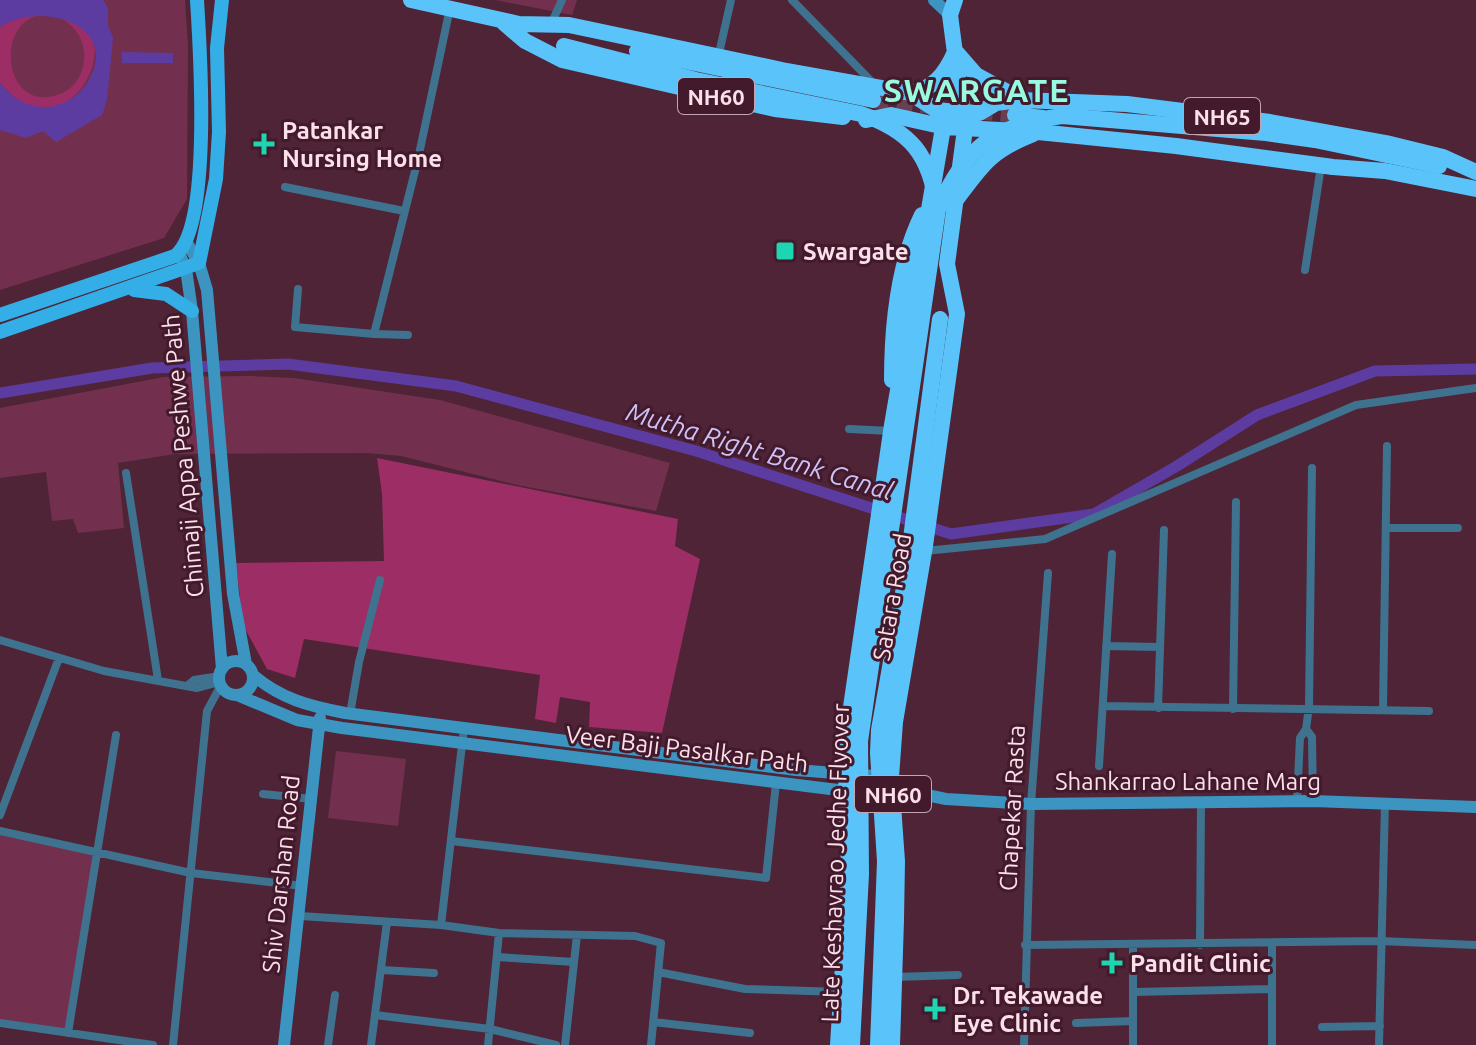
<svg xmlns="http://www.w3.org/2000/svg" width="1476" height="1045" viewBox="0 0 1476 1045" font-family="Ubuntu,sans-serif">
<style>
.green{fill:#73304e}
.forest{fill:#9d2d65;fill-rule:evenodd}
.water{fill:#5d3ca1}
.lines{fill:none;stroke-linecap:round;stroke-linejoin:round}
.canal{stroke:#5d3ca1;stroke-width:11}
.highway-tunnel{stroke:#684051;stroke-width:16;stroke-dasharray:16 8;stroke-linecap:butt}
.street{stroke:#3f728e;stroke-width:8}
.secondary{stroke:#3c94c0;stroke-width:12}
.primary{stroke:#34aee7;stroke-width:14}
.highway{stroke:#59c3fa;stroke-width:16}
.highway-bridge{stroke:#59c3fa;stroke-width:16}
.poi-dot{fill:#1dd5b1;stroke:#421a2c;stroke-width:3}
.labels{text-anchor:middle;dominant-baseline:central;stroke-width:6;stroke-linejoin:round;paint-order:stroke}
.shield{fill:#421a2c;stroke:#c4a4b0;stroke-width:2}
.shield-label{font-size:22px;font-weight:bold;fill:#fbdfe9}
.poi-label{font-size:24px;font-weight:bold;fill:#fbdfe9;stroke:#421a2c;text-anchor:start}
.street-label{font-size:24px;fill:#fbdfe9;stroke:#421a2c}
.water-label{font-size:26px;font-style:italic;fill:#ccc1f6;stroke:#421a2c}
.district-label{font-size:32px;font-weight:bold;letter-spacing:2px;fill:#98fadf;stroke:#421a2c}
</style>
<rect width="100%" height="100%" fill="#4e2436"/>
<path class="green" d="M 0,0 L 185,0 L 188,45 L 187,199 L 164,238 L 0,290 Z
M 495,0 L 577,0 L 572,15 Z
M 251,376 L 294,378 L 440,400 L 670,463 L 656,511 L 517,485 L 401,456 L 367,453 L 175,454 L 118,463 L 124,528 L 78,533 L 73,519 L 52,521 L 46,472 L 0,478 L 0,408 L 164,377 Z
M 336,751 L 406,759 L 398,826 L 328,818 Z
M 0,831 L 97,853 L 68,1033 L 0,1023 Z"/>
<path class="forest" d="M 38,4 C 151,5 72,170 0,83 L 0,27 L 18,10 ZM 48,14 C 103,26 92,102 39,97 C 0,91 0,14 48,14 Z
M 377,458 L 678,519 L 675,546 L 700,559 L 662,733 L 589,727 L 590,702 L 560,697 L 556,723 L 535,719 L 540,675 L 304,639 L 295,678 L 267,669 L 243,625 L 236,563 L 384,561 L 382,494 Z"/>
<path class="water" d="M 0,0 L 103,0 L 108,8 L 108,25 L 113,38 L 107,100 L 102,115 L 56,142 L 43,131 L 26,138 L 0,130 L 0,83 C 13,100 32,110 54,106 C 68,103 80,94 88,82 C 122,25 41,0 0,27 Z
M 122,52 L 173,53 L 173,63 L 122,63 Z"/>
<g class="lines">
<path class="canal" d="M 0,393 L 152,368 L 288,364 L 456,386 L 696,451 L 951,534 L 1094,514 L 1177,466 L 1257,415 L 1375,371 L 1476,369"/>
<path class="highway-tunnel" d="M 873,100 L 934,106
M 977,111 L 1015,115"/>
<path class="street" d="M 792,0 L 875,85
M 551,24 L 562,0
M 718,58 L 731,0
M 285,187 L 404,211
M 1305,270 L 1321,166
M 298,289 L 295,327 L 374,334
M 408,335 L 374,334 L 418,159 L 450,8
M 849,429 L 891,431
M 126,473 L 158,680
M 1386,528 L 1458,528
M 925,551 L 1045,539 L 1356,405 L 1476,388
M 0,640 L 104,671 L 197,688 L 220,682
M 1106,646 L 1160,647
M 188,685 L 194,680 L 220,676
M 1103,706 L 1429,711
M 1158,708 L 1164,530
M 1233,709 L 1236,502
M 1383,709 L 1387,446
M 350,714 L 359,662 L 380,580
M 1306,729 L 1312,737 L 1313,801
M 1099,766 L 1112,554
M 263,794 L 312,799
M 1297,801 L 1300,738 L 1306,729 L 1309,707 L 1312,468
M 0,815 L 59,658
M 0,831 L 191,873 L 303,886
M 451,841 L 766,878 L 776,783
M 300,916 L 441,925 L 499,933 L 635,936 L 661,943 L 651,1045
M 441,925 L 464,728
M 1025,945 L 1380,941 L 1476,945
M 1133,945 L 1133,1045
M 1200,945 L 1201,802
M 497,957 L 574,962
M 382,970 L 434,973
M 658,972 L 745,989 L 842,992
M 895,977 L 958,975
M 1134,992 L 1272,989
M 375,1015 L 490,1029 L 556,1045
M 653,1022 L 750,1033
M 0,1023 L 153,1045
M 1076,1023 L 1133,1021
M 1322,1027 L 1380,1026
M 68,1033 L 116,735
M 173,1045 L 207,711 L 221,685
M 328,1045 L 335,995
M 371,1045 L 387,922
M 488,1045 L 499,933
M 565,1045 L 577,935
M 1024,1045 L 1031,804 L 1048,573
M 1272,1045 L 1272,943
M 1379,1045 L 1385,802"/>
<path class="secondary" d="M 934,0 L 950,15
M 187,243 L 199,263 L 207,290 L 233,594 L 246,664
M 179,253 L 186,269 L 192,311 L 222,669
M219 678a17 17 0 1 1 34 0a17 17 0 1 1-34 0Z
M 253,675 C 281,699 309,706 345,713 L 796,770 L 888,777
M 237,695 L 297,720 L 342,728 L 846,791 L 893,793 L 902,790 L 946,799 L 1031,804 L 1313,801 L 1476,807
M 284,1045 L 320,718"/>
<path class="primary" d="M 134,290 L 166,294 L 192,311
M 0,315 L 175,256 C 212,227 200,48 197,0
M 0,332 L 199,263 L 216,179 L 219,132 L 217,48 L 222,0"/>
<path class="highway" d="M 411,0 L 519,24 L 569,25 L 782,70 L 910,93 L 935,109 L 946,111 L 979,113 L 996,103 L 1020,100 L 1127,104 L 1270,122 L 1386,143 L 1443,157 L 1476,172
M 504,23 L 525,41 L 562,60 L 775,109 L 843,117
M 637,51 L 873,100
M 956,52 L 976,75 L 1020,99
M 910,93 C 934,89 945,74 955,52
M 1015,115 L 1043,118
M 866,120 L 891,115 L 945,127 L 1038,132 L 1176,146 L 1333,167 L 1385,171 L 1476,189
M 956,200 C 982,165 990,151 1033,134
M 892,380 C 892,325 898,264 922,215
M 838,1045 L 849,870 L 846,791 L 849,721 L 892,425 L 945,116
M 892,1045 L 896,920 L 897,861 L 891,777 L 895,722 L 925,546 L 957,314 L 947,264 L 965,129 L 950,15 L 955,0"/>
<path class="highway-bridge" d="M 564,46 L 696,80 L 861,114 C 911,131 930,155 937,207
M 852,1045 L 861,874 L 860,741 L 938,209 C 966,147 994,125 1062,116 L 1266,133 L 1315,140 L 1439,166
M 878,1045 L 885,861 L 878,753 L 879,730 L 906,576 L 940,319"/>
</g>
<g class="poi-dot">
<path d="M260 132h8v8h8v8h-8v8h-8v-8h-8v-8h8z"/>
<rect x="775" y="241" width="20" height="20" rx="4"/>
<path d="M1108 951h8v8h8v8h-8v8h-8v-8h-8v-8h8z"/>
<path d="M931 997h8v8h8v8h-8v8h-8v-8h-8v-8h8z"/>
</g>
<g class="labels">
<g class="shield">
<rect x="678" y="78" width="76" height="36" rx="6"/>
<rect x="1184" y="98" width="76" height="36" rx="6"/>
<rect x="855" y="776" width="76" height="36" rx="6"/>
</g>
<g class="shield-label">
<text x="716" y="96">NH60</text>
<text x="1222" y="116">NH65</text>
<text x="893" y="794">NH60</text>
</g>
<g class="poi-label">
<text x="282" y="130">Patankar<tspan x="282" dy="28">Nursing Home</tspan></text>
<text x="803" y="251">Swargate</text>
<text x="1130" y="963">Pandit Clinic</text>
<text x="953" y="995">Dr. Tekawade<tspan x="953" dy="28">Eye Clinic</tspan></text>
</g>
<g class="street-label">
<text transform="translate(183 456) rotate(-95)">Chimaji Appa Peshwe Path</text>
<text transform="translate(892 597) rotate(-80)">Satara Road</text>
<text transform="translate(687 749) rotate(7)">Veer Baji Pasalkar Path</text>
<text x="1188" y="781">Shankarrao Lahane Marg</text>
<text transform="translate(1012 808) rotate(-87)">Chapekar Rasta</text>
<text transform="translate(835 863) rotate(-88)">Late Keshavrao Jedhe Flyover</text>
<text transform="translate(281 874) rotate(-84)">Shiv Darshan Road</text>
</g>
<g class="water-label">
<text transform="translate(760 451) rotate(17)">Mutha Right Bank Canal</text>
</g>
<g class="district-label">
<text x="977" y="90">SWARGATE</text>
</g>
</g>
</svg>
